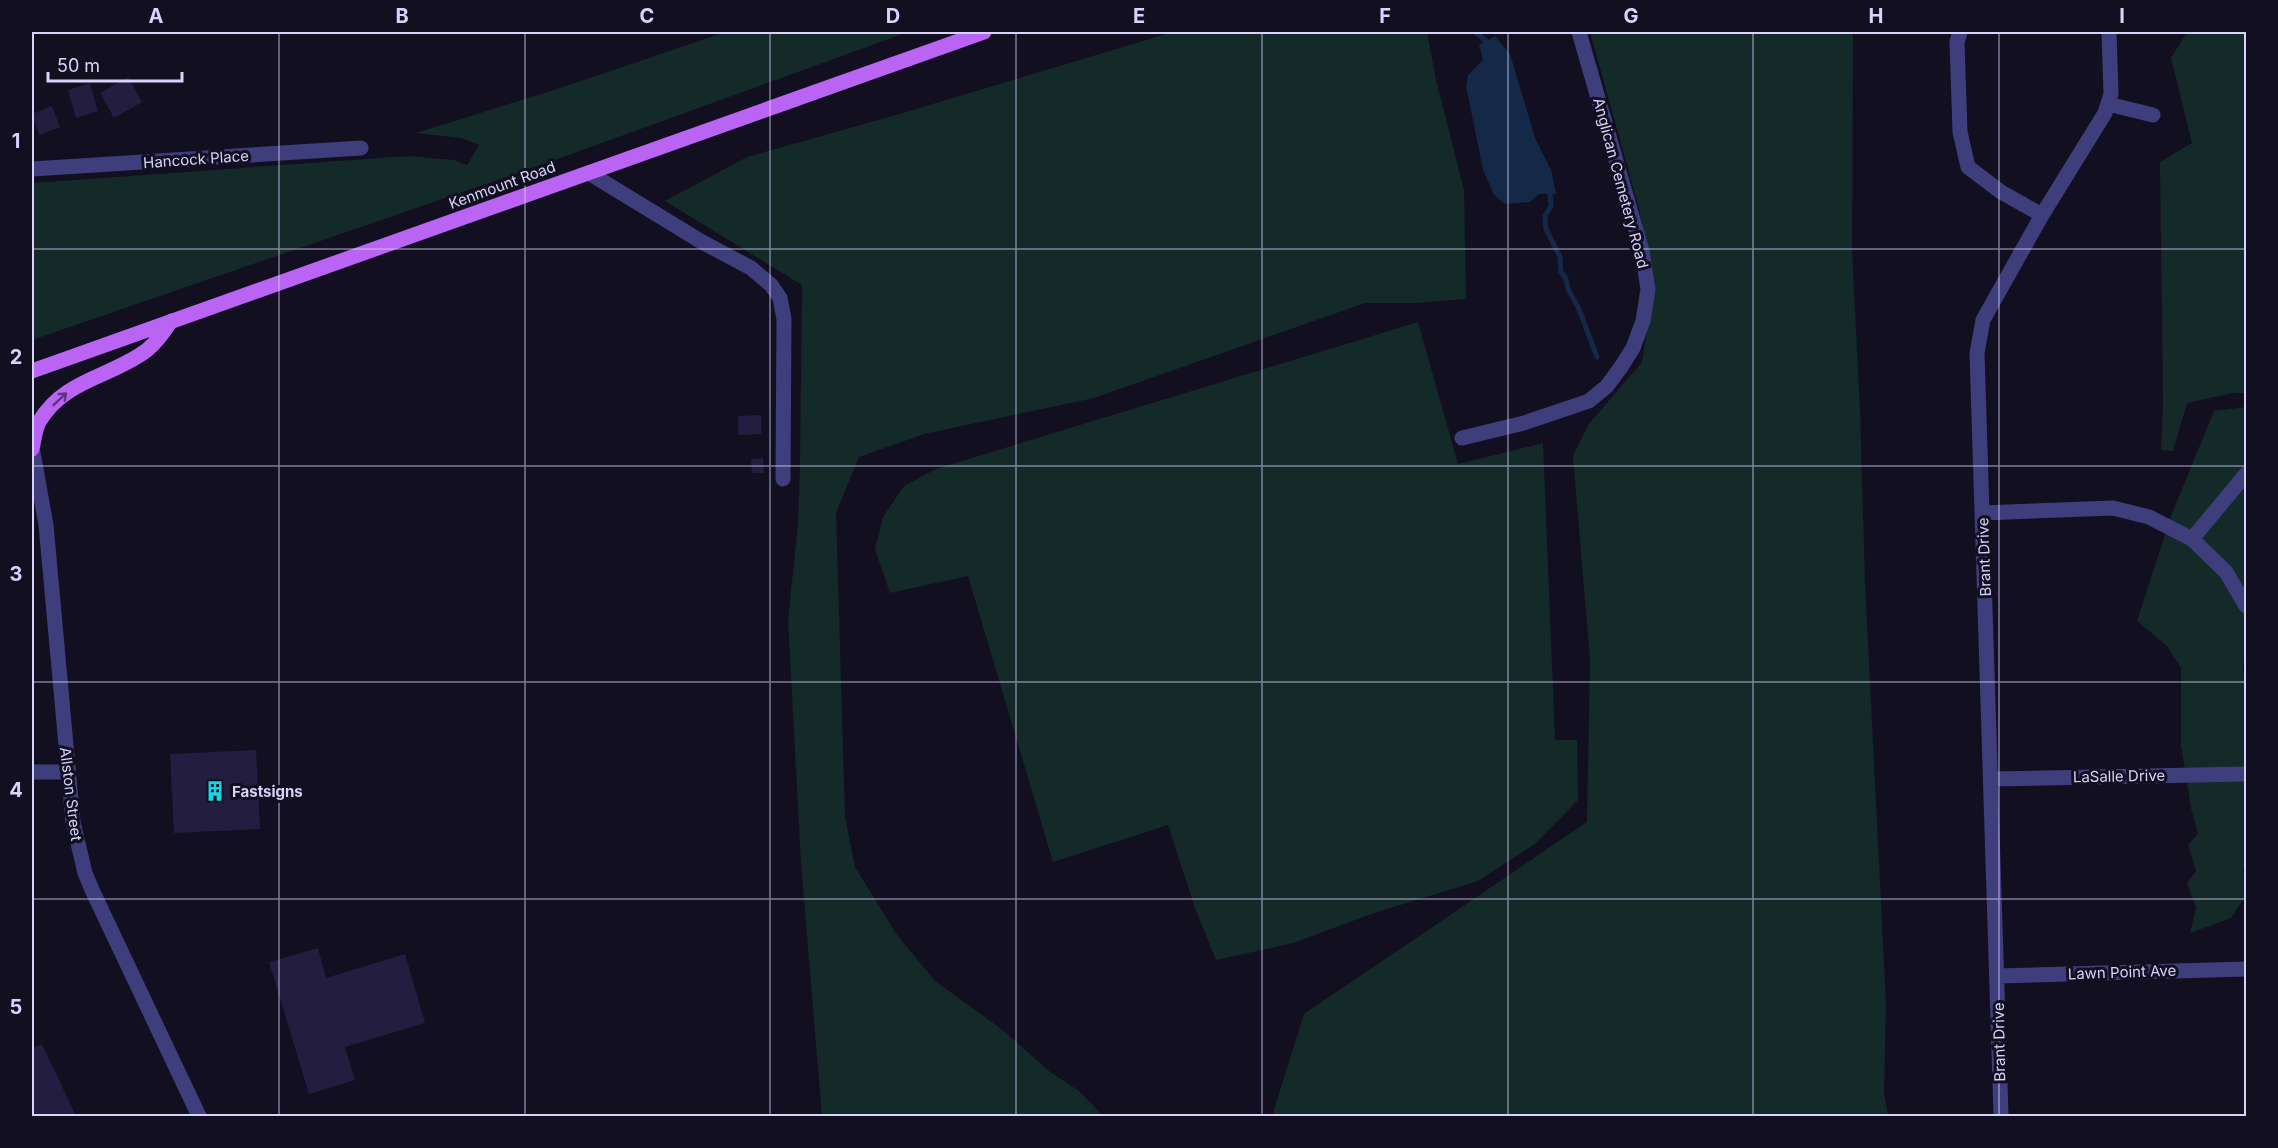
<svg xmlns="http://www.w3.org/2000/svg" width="2278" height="1148" viewBox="0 0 2278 1148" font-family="Inter,sans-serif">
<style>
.green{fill:#132a29}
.water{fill:#142947}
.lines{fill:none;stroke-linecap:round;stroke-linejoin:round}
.stream{stroke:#142947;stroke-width:5}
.building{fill:#231d40}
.minor{stroke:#3f3e7c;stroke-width:15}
.major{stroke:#b964f2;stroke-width:15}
.oneway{stroke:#5d357f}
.grid{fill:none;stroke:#d7d3fb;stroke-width:1.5;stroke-opacity:0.55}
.labels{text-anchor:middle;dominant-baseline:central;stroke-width:6;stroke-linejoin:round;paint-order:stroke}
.street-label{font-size:15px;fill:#d7d3fb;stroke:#120f21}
.poi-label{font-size:15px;font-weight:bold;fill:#d7d3fb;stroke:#120f21;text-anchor:start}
.neatline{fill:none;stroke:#d7d3fb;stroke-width:2}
.grid-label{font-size:20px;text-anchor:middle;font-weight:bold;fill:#d7d3fb}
</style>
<rect width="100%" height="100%" fill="#120f21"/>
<path class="green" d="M 726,32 L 908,32 L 530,169 L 32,340 L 32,183 L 409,156 L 454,160 L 467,165 L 479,145 L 461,138 L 416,133 L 554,90 Z
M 1173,32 L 1427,32 L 1436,80 L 1464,190 L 1466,299 L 1416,303 L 1365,303 L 1094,398 L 924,434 L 859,457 L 836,513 L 845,817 L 855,867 L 897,935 L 935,981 L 1004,1031 L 1050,1072 L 1079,1091 L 1103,1116 L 822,1116 L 801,862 L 788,620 L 798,524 L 800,466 L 802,285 L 665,201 L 747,157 L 889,117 Z
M 1590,32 L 1853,32 L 1852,251 L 1860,410 L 1865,583 L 1886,1005 L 1884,1092 L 1888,1116 L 1272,1116 L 1304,1014 L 1587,822 L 1590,659 L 1573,456 L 1589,424 L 1642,362 L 1655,283 L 1638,205 Z
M 2187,32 L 2246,32 L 2246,393 L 2233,393 L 2187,403 L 2173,451 L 2161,450 L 2163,402 L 2160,162 L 2192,143 L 2171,58 Z
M 1418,322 L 1458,464 L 1543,443 L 1555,740 L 1577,740 L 1578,800 L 1535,844 L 1478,881 L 1374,913 L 1293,943 L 1216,960 L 1195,908 L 1168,825 L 1053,862 L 968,576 L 890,593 L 875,549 L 883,517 L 904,486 L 936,469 Z
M 2246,407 L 2246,637 L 2243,666 L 2246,714 L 2246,864 L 2243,869 L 2246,895 L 2231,918 L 2190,933 L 2196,908 L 2187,883 L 2196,871 L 2188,845 L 2198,834 L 2191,808 L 2181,745 L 2181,668 L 2167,646 L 2137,621 L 2171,516 L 2214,411 Z"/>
<path class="water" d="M 1495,36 L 1510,54 L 1535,138 L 1551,170 L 1556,194 L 1539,194 L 1530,202 L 1505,204 L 1494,195 L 1483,170 L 1466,86 L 1468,75 L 1483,60 L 1479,45 Z"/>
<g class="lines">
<path class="stream" d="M 1475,32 L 1486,41
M 1550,194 L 1551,206 L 1545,216 L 1546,229 L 1560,257 L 1561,272 L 1566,279 L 1568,289 L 1579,309 L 1597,357"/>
</g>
<path class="building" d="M 128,77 L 142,102 L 114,118 L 100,93 Z
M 90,83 L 98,111 L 76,118 L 68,90 Z
M 52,106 L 60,127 L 39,135 L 32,114 Z
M 761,415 L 761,434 L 738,435 L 738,416 Z
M 763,458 L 764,473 L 752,473 L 751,459 Z
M 256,750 L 260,829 L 174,833 L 170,754 Z
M 318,948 L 326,978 L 405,954 L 425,1023 L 345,1047 L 355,1080 L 309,1094 L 269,962 Z
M 42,1044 L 76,1116 L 32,1116 L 32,1048 Z"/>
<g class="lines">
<path class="minor" d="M 1960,32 L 1957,42 L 1960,132 L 1968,167 L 2001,192 L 2042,215
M 2108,104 L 2153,115
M 32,169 L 361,148
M 589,173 L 702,242 L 751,268 L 771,285 L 780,298 L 784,319 L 783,479
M 1462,438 L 1524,423 L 1589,401 L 1607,386 L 1621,367 L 1633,348 L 1643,321 L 1648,289 L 1642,251 L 1579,32
M 32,447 L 46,525 L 73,822 L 85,873 L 93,892 L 199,1116
M 1983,513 L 2113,508 L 2149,517 L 2192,539 L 2226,572 L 2246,606
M 2192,539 L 2246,474
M 32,772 L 67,772
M 1991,779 L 2246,774
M 1997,976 L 2246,969
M 2001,1116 L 1977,353 L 1983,320 L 2042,215 L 2105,113 L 2111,94 L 2109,32"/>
<path class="major" d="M 32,371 L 984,32
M 32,449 C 34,441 35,429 39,422 C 64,379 112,377 147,350 C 157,342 164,332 171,321"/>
</g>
<defs><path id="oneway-shaft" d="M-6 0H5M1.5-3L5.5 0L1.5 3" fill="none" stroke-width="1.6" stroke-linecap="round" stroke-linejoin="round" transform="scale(1.5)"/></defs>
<use class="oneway" href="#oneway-shaft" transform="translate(60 399) rotate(-43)"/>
<path class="grid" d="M 279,32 L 279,1116M 525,32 L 525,1116M 770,32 L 770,1116M 1016,32 L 1016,1116M 1262,32 L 1262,1116M 1508,32 L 1508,1116M 1753,32 L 1753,1116M 1999,32 L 1999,1116M 32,249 L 2246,249M 32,466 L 2246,466M 32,682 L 2246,682M 32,899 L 2246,899"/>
<defs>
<g id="building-bare" transform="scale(1.62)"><path d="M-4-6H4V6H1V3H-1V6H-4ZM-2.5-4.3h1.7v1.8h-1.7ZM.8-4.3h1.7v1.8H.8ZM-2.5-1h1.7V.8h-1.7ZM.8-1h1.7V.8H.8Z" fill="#14d6e6" stroke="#120f21" stroke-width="2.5" paint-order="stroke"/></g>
</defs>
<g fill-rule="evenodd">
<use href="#building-bare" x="215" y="791"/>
</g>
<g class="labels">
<g class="street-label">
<text transform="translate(196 159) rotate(-4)">Hancock Place</text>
<text transform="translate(1621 183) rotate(75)">Anglican Cemetery Road</text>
<text transform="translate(502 185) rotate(-20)">Kenmount Road</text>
<text transform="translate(1984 557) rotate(-92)">Brant Drive</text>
<text transform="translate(2119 776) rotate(-1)">LaSalle Drive</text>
<text transform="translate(71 794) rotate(83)">Allston Street</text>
<text transform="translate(2122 972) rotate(-2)">Lawn Point Ave</text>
<text transform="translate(1999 1042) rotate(-91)">Brant Drive</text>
</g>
<g class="poi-label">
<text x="232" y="791">Fastsigns</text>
</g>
</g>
<rect width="2278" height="1148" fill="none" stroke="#120f21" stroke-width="66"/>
<path d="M48 72v9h134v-9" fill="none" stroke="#d7d3fb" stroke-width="3"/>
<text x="57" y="72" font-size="18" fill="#d7d3fb" stroke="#120f21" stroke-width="4.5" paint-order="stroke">50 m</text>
<rect x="33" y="33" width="2212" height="1082" class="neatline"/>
<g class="grid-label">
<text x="156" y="23">A</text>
<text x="402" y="23">B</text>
<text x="647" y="23">C</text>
<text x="893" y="23">D</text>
<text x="1139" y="23">E</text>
<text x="1385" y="23">F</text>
<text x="1631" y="23">G</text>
<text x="1876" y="23">H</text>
<text x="2122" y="23">I</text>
<text x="16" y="148">1</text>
<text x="16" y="364">2</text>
<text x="16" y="581">3</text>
<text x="16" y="797">4</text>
<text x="16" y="1014">5</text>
</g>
</svg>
